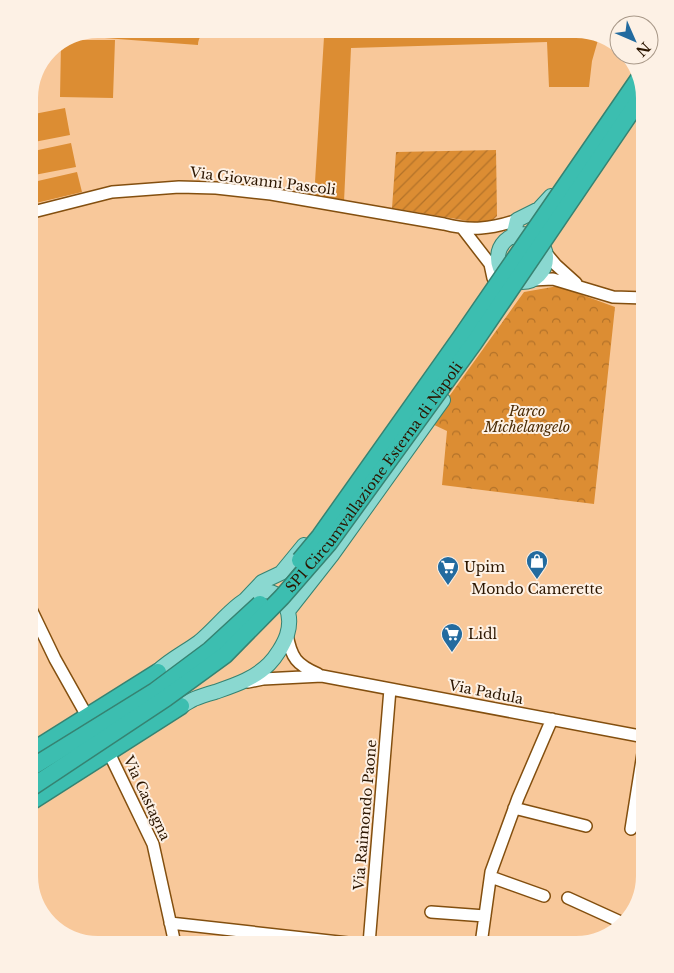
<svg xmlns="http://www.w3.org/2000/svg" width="674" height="973" viewBox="0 0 674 973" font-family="'Libre Baskerville',serif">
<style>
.grass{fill:#dc8d33}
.forest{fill:url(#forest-crowns)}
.garden{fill:url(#garden-furrows)}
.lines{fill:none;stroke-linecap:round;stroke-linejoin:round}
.minor-casing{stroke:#834f0f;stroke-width:14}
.major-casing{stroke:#368372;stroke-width:16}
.highway-casing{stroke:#368372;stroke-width:19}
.minor{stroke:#fff;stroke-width:11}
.major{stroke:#8ad8d0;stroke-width:14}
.highway{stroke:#3cbeb0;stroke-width:16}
.highway-bridge-casing{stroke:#368372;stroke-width:19;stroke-linecap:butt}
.highway-bridge{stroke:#3cbeb0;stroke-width:16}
.labels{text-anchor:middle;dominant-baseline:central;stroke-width:4;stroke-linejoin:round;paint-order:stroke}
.street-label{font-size:14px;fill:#2c1600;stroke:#fdf1e5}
.park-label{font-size:14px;font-style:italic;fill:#4c2c05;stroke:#fdf1e5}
.poi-label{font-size:14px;fill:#2c1600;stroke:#fdf1e5;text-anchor:start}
</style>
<defs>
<pattern id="forest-crowns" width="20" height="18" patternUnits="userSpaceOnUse" patternTransform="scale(1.25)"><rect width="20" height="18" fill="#dc8d33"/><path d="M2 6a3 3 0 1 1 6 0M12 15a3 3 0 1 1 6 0" fill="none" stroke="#b37229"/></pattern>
<pattern id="garden-furrows" width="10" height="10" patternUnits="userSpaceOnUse" patternTransform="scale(1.25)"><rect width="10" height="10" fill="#dc8d33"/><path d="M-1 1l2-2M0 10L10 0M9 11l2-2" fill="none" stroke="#b37229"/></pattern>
</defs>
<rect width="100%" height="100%" fill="#f8c89a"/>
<path class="grass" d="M 97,29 L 210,29 C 203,30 198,38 198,45 L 78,36 Z
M 315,29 L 581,29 L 609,38 L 598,40 L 592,61 L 589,87 L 549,87 L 547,42 L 351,48 L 344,202 L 314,198 L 324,37 L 319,30 Z
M 69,40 L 115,40 L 113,98 L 60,97 L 61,43 Z
M 65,108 L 70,135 L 29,143 L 29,115 Z
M 71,143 L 76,167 L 29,176 L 29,152 Z
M 77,172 L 82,192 L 32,204 L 29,183 Z"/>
<path class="forest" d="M 558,286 L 615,307 L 594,504 L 442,485 L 447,431 L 430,423 L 524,292 Z"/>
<path class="garden" d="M 496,150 L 497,216 L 492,221 L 474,222 L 392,208 L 396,152 Z"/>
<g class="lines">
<g class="minor-casing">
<path id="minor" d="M 29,213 L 112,192 L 179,187 L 216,188 L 271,194 L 444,224 C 471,231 491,229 517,220
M 463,229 L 490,264 L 493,278
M 545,252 L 556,265 L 576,283
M 532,280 L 553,279 L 613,297 L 645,298
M 29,605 L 55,659 L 87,716
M 287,634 C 291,658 297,665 318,674
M 248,682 L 263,679 L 322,676 L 645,737
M 109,753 L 153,844 L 175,944
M 514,808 L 586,826
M 631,829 L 645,741
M 491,877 L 544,896
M 568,898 L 623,923
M 431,912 L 485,916
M 170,923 L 357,944
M 369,944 L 390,689
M 481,944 L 491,872 L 518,798 L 552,719"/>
</g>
<g class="major-casing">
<path id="major" d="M498 258a24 24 0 1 1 48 0a24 24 0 1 1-48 0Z
M 513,237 L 517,220 L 539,209 L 551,196
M 265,591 C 286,593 293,616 287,635 C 284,644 276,657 269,664 C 254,679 235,685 215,692 C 208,694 201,696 194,699 C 189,701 185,705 180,706 C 168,708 157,700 154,689 C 152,683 154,676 158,671 C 169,660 187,651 199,642 C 220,625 237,598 265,591 Z
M 245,600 L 262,582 L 281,573 L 304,545
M 288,611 L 332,555 L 443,400"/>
</g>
<g class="highway-casing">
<path id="highway" d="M 29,753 L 158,672
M 29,803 L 181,706"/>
</g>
<use href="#minor" class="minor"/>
<use href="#major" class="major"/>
<use href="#highway" class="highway"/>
<g class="highway-bridge-casing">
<g id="highway-bridge">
<path d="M 300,560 L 320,536 L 461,337 L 640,77"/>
<path d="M 29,769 L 155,691 L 210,650 L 260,604"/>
<path id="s1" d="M 29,789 L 166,698 L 225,655 L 282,597 L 329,543 L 474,343 L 644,93"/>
</g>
</g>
<use href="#highway-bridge" class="highway-bridge"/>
</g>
<defs>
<g id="shop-pin" transform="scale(1.125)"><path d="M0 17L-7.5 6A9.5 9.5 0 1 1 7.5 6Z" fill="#236b9f" stroke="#fdf1e5"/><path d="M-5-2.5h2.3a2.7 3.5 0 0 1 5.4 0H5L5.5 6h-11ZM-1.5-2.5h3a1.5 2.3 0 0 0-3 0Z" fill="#fff"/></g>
<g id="supermarket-pin" transform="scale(1.125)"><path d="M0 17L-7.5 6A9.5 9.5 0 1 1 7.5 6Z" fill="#236b9f" stroke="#fdf1e5"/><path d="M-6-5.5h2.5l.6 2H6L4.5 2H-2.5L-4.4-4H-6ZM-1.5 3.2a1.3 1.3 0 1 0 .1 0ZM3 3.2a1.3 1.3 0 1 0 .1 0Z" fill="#fff"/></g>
</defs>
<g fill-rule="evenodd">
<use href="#shop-pin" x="537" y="561"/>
<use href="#supermarket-pin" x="448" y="567"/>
<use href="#supermarket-pin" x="452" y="634"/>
</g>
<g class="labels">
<g class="street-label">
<text transform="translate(263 181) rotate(7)">Via Giovanni Pascoli</text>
<text stroke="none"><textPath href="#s1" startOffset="470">SP1 Circumvallazione Esterna di Napoli</textPath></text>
<text transform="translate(486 692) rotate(11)">Via Padula</text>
<text transform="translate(147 798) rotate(65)">Via Castagna</text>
<text transform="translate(365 815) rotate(-85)">Via Raimondo Paone</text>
</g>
<g class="park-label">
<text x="527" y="411">Parco<tspan x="527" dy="16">Michelangelo</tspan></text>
</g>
<g class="poi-label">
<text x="464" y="567">Upim</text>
<text x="537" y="589" text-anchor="middle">Mondo Camerette</text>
<text x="468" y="634">Lidl</text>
</g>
</g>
<path d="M0 0H674V973H0ZM98 38H576A60 60 0 0 1 636 98V876A60 60 0 0 1 576 936H98A60 60 0 0 1 38 876V98A60 60 0 0 1 98 38Z" fill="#fdf1e5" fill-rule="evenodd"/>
<g transform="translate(634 40) rotate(135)"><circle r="24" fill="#fdf1e5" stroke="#a99989"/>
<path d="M0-4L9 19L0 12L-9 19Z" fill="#236b9f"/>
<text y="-8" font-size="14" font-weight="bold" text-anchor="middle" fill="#2c1600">N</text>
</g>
</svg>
